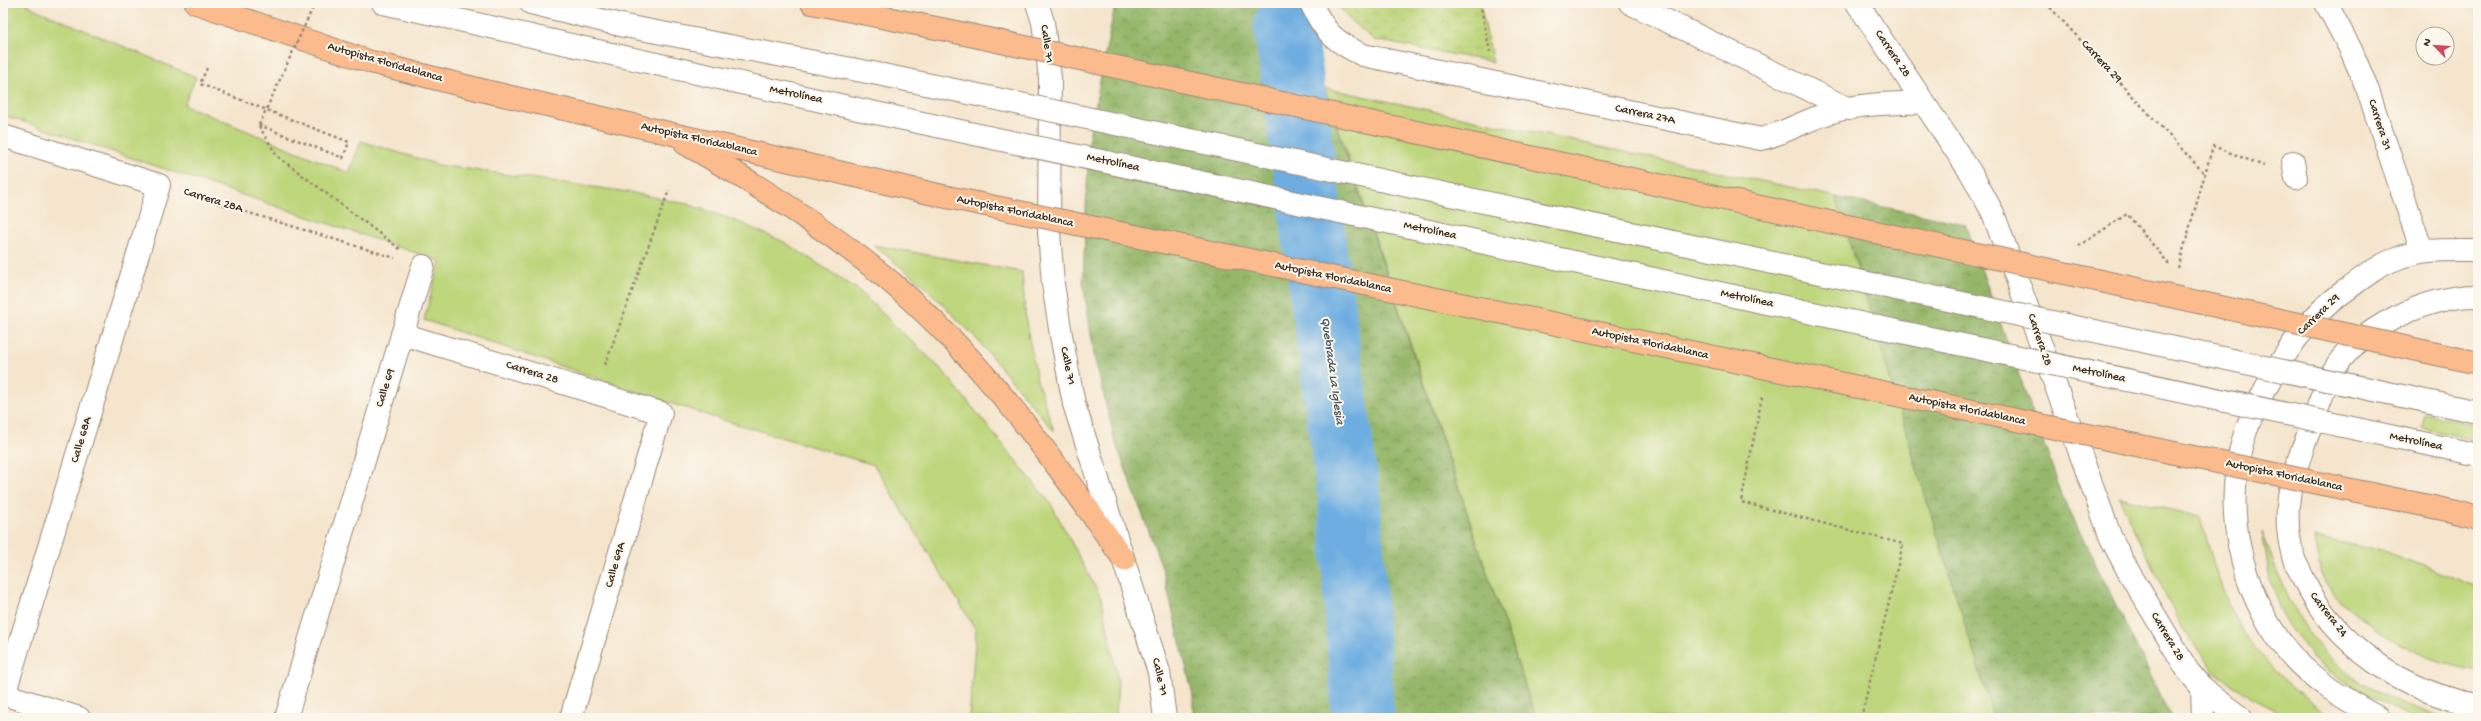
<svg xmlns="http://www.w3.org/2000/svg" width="2481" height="721" viewBox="0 0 2481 721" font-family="'Gochi Hand',sans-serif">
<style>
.green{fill:#bed67b;stroke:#7c804c}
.forest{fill:url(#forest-crowns);stroke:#687044}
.park{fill:url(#park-crowns);stroke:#7c804c}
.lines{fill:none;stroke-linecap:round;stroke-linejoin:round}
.river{stroke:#6dade1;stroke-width:63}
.minor-casing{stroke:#988876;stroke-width:24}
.highway-casing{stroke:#988876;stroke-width:24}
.path{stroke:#988876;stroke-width:2.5;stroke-dasharray:3 3;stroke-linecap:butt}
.minor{stroke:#fff;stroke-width:22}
.highway{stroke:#fbbb8d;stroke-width:22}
.minor-bridge-casing{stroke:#988876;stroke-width:24;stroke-linecap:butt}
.highway-bridge-casing{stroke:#988876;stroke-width:24;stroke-linecap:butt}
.path-bridge{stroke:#988876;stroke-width:2.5;stroke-dasharray:3 3;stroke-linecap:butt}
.minor-bridge{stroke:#fff;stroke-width:22}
.highway-bridge{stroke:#fbbb8d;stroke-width:22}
.labels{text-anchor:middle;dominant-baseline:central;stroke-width:4;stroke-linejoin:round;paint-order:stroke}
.street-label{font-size:12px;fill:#3b2a1e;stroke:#fbf7ec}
.water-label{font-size:13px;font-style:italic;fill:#4c5862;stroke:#fbf7ec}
</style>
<defs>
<pattern id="forest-crowns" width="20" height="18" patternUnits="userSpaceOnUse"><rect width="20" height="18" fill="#96b76b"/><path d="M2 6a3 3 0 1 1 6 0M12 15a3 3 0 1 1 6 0" fill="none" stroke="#7c9557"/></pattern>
<pattern id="park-crowns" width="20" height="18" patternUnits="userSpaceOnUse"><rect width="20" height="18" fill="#bed67b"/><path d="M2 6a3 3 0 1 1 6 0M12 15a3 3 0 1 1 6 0" fill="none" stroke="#a4b86a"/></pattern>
</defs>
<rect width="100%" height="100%" fill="#fbf7ec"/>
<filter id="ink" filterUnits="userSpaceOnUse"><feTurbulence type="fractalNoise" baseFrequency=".025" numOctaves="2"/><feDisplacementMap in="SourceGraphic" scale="8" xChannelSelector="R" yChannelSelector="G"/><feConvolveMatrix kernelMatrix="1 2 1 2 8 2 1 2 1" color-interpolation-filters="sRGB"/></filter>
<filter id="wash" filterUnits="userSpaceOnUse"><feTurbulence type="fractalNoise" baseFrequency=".012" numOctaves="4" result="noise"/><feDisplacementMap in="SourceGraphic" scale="16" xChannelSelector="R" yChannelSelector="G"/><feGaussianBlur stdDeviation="0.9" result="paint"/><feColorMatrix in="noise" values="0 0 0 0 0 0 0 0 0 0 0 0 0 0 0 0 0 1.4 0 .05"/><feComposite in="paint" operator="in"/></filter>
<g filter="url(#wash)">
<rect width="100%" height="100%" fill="#f5e5cd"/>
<path class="green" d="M 3,3 L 25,3 L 37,10 L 196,77 L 184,105 L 349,173 L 361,141 L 439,165 L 628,192 L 687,204 L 736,221 L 784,242 L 857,289 L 942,370 L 1051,504 L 1102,600 L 1118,681 L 1116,718 L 969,718 L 976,630 L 874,465 L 703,414 L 424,320 L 440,261 L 3,115 Z
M 1325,88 L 1836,197 L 1917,469 L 1994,718 L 1536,718 Z
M 873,245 L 1022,272 L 1026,322 L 1037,380 L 1054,431 L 975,337 L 921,283 Z
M 2425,414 L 2478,425 L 2478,441 L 2422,428 Z
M 2119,497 L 2200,517 C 2212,557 2223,604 2248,639 C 2270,670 2301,696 2331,718 L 2291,718 L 2252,698 L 2218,675 L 2182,629 Z
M 2262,532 C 2281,583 2303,642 2349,675 C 2378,695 2411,707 2443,718 L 2413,718 L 2341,680 L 2315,659 L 2286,623 L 2271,585 Z
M 2314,537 L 2387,552 L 2478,587 L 2478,671 C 2429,663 2381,638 2345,604 C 2340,600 2333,595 2330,589 C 2319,574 2317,554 2314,537 Z"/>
<path class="forest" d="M 1139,3 L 1295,3 L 1536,718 L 1193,718 L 1193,695 L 1162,567 L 1115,441 L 1095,360 L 1083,283 L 1089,137 L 1115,5 Z
M 1836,197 L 1965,224 L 2064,500 L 2172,718 L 1994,718 L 1917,469 Z"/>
<path class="park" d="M 1336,3 L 1480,3 L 1493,62 L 1374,40 L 1351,21 Z"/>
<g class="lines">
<path class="river" d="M 1285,26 L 1349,497 L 1363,718"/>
</g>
</g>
<g filter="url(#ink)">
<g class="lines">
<g class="minor-casing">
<path id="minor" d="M 383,3 L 871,112
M 531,3 L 625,26 L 883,75
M 1037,3 L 1043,22 L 1050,78 L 1049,232 L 1053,284 L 1061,335 L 1074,404 L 1159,672 L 1165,718
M 1311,3 C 1324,32 1335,42 1363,55 L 1761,139 C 1786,133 1807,119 1832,112 C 1860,103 1894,104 1923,102
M 1630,3 L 1849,109
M 1857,3 L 1971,173 L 1993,213 L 2111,538 L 2127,569 L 2188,671 L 2202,688 L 2241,718
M 2326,3 L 2351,50 L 2367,88 L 2422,251
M 3,136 L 159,185 L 4,695
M 2293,162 L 2296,178
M 2478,296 C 2428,295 2357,328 2332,373 C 2322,392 2316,414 2308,434 C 2292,477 2280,508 2293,556 C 2295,563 2300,571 2303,578 C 2334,645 2405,693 2478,705
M 402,334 L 661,413 L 571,718
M 2202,688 L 2203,718
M 3,694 L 79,718
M 286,718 L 423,266
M 2379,718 C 2346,700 2309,679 2286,649 C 2240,590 2222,508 2244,437 C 2250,416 2262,395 2272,377 C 2291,343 2311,316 2342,293 C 2359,281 2376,266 2396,259 C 2423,248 2450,250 2478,250"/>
</g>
<g class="highway-casing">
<path id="highway" d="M 196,3 L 371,62 L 481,90 L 947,197
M 812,3 L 951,31
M 686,144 C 758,185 828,229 892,283 C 985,362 1055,461 1124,560
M 2457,512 L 2478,518"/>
</g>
<path class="path" d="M 1480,3 L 1490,52
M 2046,3 L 2205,174
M 207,68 L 200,84 L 349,142 L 343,158 L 259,125
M 259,126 L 277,156 L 400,249
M 188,194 L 395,258
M 2079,246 L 2127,214 L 2169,264
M 2178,268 L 2213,146 L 2264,166
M 605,365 L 669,190
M 1762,397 L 1741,502 L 1903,544 L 1861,718"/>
<use href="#minor" class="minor"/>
<use href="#highway" class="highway"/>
<g class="minor-bridge-casing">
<path id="minor-bridge" d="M 883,75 L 2478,412
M 871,112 L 2474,454"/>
</g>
<g class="highway-bridge-casing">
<path id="highway-bridge" d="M 951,31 L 2478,363
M 947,197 L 2457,512"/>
</g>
<path class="path-bridge" d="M 259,125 L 315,3"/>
<use href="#minor-bridge" class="minor-bridge"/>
<use href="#highway-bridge" class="highway-bridge"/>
</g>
</g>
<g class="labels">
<g class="street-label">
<text transform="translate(1046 44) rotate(82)">Calle 71</text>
<text transform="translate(1892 54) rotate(56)">Carrera 28</text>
<text transform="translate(2101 62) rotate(47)">Carrera 29</text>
<text transform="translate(385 63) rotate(16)">Autopista Floridablanca</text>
<text transform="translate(796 95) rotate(12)">Metrolínea</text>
<text transform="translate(1645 115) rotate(12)">Carrera 27A</text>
<text transform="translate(2379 125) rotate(72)">Carrera 31</text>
<text transform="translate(699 140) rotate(13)">Autopista Floridablanca</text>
<text transform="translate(1113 163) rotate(12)">Metrolínea</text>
<text transform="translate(213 201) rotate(17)">Carrera 28A</text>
<text transform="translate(1015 212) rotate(12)">Autopista Floridablanca</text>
<text transform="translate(1430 231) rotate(12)">Metrolínea</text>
<text transform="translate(1333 278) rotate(12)">Autopista Floridablanca</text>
<text transform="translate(1747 299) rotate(12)">Metrolínea</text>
<text transform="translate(2319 315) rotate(-44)">Carrera 29</text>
<text transform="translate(2039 340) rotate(71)">Carrera 28</text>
<text transform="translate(1650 344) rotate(12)">Autopista Floridablanca</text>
<text transform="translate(1067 366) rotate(78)">Calle 71</text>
<text transform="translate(532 373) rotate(17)">Carrera 28</text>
<text transform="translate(2099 374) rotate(12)">Metrolínea</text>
<text transform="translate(386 388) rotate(-73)">Calle 69</text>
<text transform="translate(1967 410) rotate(12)">Autopista Floridablanca</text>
<text transform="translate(82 440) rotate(-73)">Calle 68A</text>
<text transform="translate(2416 442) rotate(12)">Metrolínea</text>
<text transform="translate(2284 476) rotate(12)">Autopista Floridablanca</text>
<text transform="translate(616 565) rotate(-74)">Calle 69A</text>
<text transform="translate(2328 615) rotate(52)">Carrera 24</text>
<text transform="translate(2167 637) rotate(59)">Carrera 28</text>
<text transform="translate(1159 677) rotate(77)">Calle 71</text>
</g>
<g class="water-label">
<text transform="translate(1332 371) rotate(82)">Quebrada La Iglesia</text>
</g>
</g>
<rect width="2481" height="721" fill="none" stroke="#fbf7ec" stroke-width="16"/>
<g transform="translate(2435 46) rotate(295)"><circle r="19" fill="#fbf7ec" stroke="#aea59a"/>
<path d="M0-3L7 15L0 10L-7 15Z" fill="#d1495b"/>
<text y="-6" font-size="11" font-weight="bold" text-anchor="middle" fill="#3b2a1e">N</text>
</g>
</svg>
